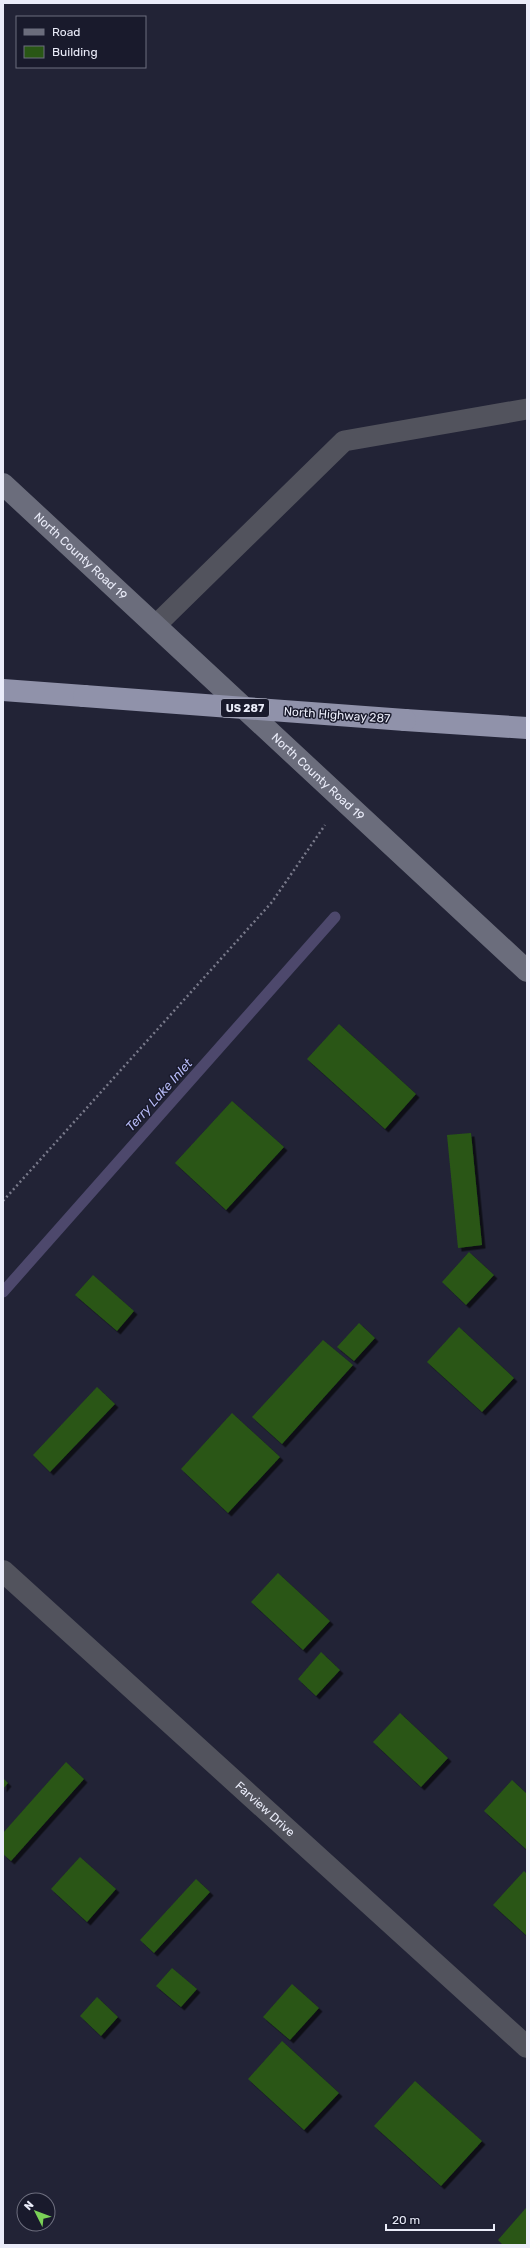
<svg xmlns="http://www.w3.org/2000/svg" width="530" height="2248" viewBox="0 0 530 2248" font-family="Rubik,sans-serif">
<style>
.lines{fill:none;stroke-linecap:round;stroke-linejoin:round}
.stream{stroke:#4d486c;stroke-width:11}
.building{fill:#295715;filter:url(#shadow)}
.path{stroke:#797a8b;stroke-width:2.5;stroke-dasharray:2 3;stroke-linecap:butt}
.lane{stroke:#52535d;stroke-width:21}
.street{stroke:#52535d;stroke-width:22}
.secondary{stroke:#6b6d7c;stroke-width:22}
.highway{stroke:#9092aa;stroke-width:22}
.highway-bridge{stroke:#9092aa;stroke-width:22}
.labels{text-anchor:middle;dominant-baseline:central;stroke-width:3;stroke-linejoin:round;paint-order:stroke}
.shield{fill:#191a2c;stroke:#abadbc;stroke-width:1}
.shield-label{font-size:11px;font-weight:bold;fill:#eaecf9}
.street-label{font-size:12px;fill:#eaecf9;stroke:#191a2c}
.water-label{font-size:13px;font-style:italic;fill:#b5b9f4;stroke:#191a2c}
</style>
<defs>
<filter id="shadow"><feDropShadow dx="3.5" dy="3.5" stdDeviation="0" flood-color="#0009"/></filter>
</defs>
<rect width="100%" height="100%" fill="#222336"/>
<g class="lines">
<path class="stream" d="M 3,1292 L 335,917"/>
</g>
<path class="building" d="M 339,1024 L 416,1094 L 385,1129 L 307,1059 Z
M 232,1101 L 284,1147 L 226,1210 L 175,1163 Z
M 471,1133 L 482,1245 L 458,1248 L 447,1135 Z
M 469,1252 L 494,1275 L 466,1305 L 442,1282 Z
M 93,1275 L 134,1311 L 117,1331 L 75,1295 Z
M 359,1323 L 375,1338 L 354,1361 L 337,1347 Z
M 459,1327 L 514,1378 L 482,1412 L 427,1362 Z
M 323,1340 L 353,1365 L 282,1444 L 252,1417 Z
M 97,1387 L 115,1404 L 50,1472 L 33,1455 Z
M 232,1413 L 280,1457 L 228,1513 L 181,1469 Z
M 278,1573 L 330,1621 L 303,1650 L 251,1602 Z
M 321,1652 L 340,1670 L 316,1696 L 298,1679 Z
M 400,1713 L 448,1758 L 421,1787 L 373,1742 Z
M 66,1762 L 84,1779 L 11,1861 L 3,1854 L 3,1833 Z
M 3,1778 L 8,1783 L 3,1789 Z
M 512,1780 L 527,1794 L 527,1850 L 484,1811 Z
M 80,1857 L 116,1889 L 87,1922 L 51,1889 Z
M 524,1871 L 527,1874 L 527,1936 L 493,1905 Z
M 196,1879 L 210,1892 L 154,1953 L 140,1940 Z
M 172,1968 L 197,1989 L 181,2007 L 156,1986 Z
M 292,1984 L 319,2008 L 290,2040 L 263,2017 Z
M 97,1997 L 118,2017 L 101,2036 L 80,2016 Z
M 282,2041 L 339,2093 L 304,2130 L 248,2079 Z
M 415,2081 L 482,2141 L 441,2186 L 374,2126 Z
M 526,2208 L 527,2245 L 503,2245 L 498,2240 Z"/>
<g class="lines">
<path class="path" d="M 3,1201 L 272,902 L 325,825"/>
<path class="lane" d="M 155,626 L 344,441 L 527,409"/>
<path class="street" id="s1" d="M 3,1571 L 527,2047"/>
<path class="secondary" id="s2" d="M 3,484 L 527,971"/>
<path class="highway" d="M 3,690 L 84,696
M 405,720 L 527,728"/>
<path class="highway-bridge" d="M 84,696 L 405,720"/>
</g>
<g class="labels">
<rect class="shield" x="221" y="699" width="48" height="18" rx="3"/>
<g class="shield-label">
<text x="245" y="708">US 287</text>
</g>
<g class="street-label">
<text stroke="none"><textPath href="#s2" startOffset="106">North County Road 19</textPath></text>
<text transform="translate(337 715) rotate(4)">North Highway 287</text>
<text stroke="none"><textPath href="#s2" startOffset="430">North County Road 19</textPath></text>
<text stroke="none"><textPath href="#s1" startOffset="354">Farview Drive</textPath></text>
</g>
<g class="water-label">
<text transform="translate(159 1095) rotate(-48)">Terry Lake Inlet</text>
</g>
</g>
<rect width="530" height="2248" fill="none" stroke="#eaecf9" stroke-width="8"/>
<rect x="16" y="16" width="130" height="52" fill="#191a2c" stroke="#6d6e7e"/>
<rect x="24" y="29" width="20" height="6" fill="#6b6d7c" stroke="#6d6e7e"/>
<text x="52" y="36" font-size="12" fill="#eaecf9">Road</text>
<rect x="24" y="46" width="20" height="12" fill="#295715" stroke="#6d6e7e"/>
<text x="52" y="56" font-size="12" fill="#eaecf9">Building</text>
<g transform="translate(36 2212) rotate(312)"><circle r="19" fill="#191a2c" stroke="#6d6e7e"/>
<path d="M0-3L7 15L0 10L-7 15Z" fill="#7ad157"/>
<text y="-6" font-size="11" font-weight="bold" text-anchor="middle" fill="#eaecf9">N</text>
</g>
<path d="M386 2224v6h108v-6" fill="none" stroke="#eaecf9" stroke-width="2"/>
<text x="392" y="2224" font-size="12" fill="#eaecf9" stroke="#191a2c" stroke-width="3" paint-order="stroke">20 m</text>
</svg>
